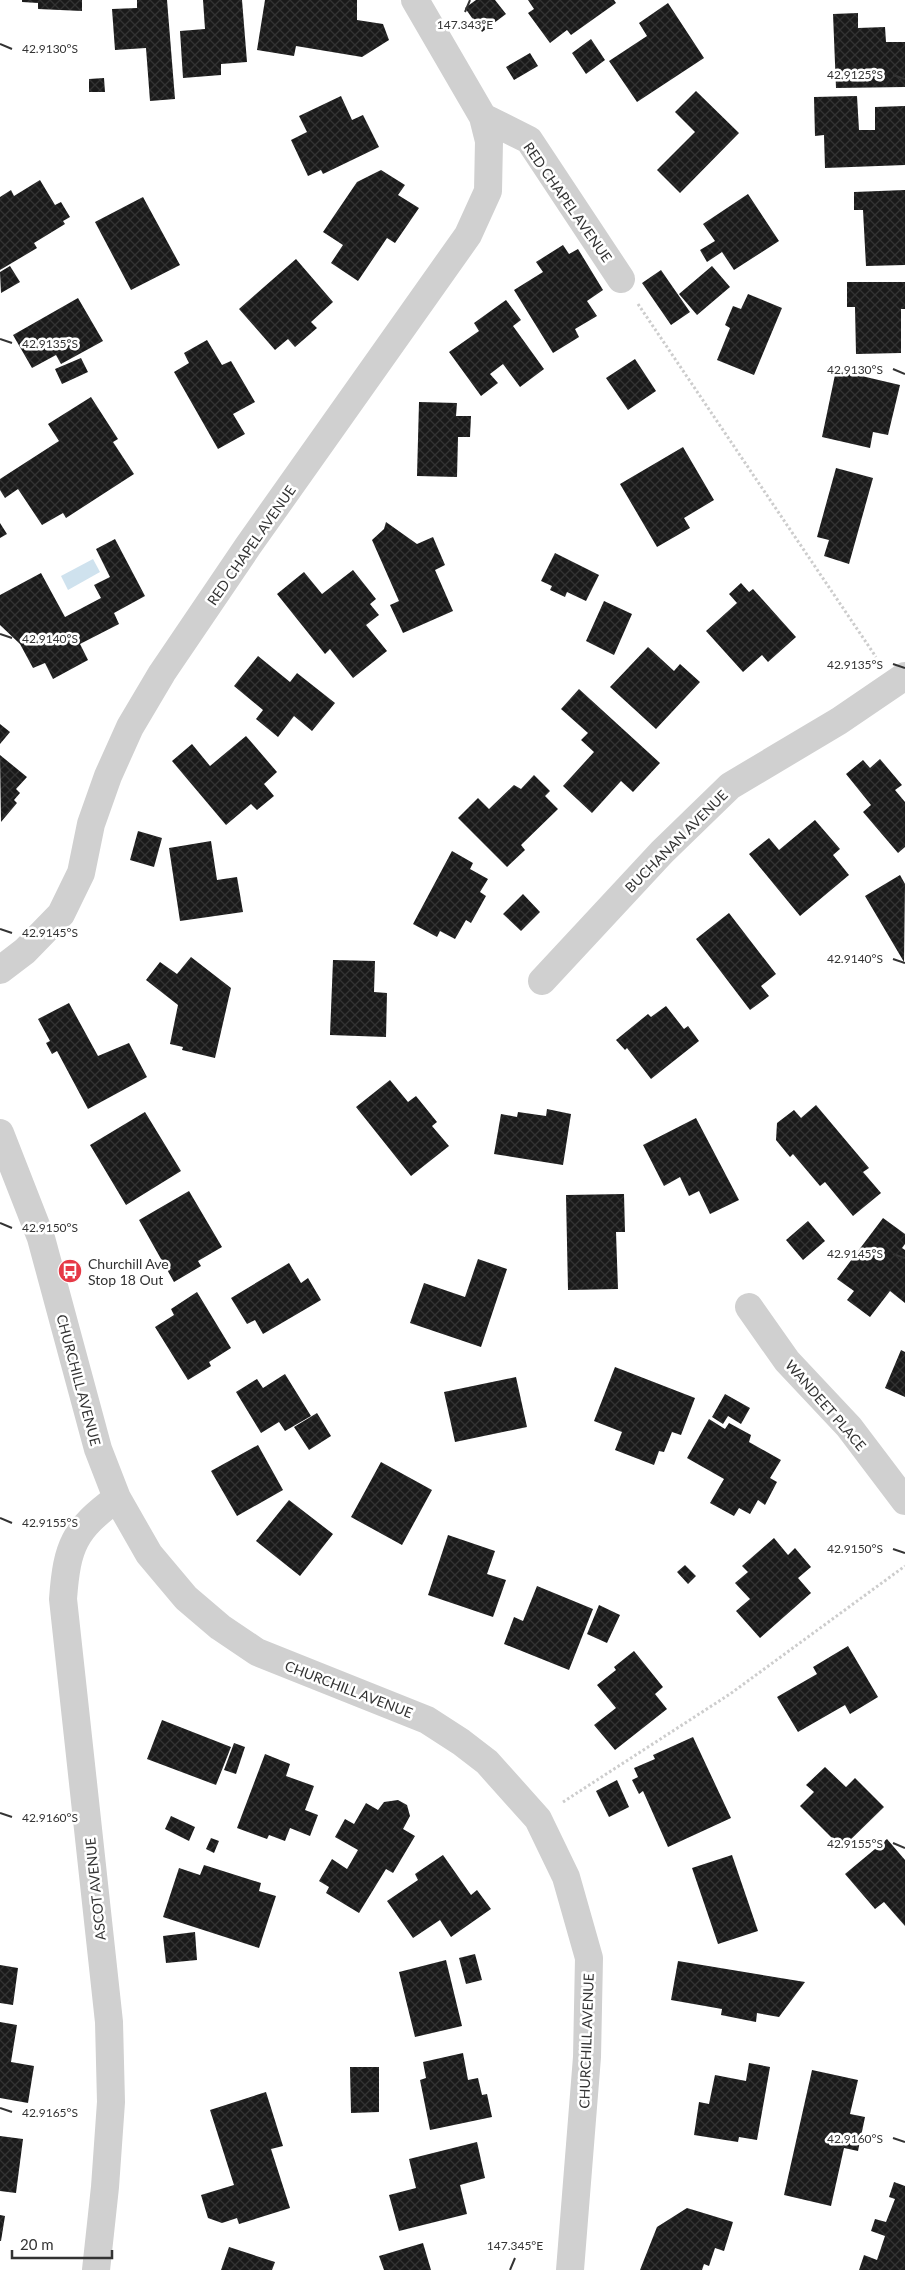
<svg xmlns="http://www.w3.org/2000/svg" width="905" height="2270" viewBox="0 0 905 2270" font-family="Lato,sans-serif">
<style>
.water{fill:#cfe2ee}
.building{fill:url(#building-cross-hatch)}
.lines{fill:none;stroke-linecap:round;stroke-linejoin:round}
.path{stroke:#cdcdcd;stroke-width:3;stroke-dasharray:2.5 2.5;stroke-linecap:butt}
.minor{stroke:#d0d0d0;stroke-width:28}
.ticks{fill:none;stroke:#333;stroke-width:2}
.labels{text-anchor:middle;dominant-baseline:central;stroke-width:5;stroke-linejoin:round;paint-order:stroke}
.street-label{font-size:14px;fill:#333;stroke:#fff}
.poi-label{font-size:14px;fill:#333;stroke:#fff;text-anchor:start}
.ticks-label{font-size:12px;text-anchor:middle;fill:#333;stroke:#fff;stroke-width:5;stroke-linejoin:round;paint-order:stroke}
</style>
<defs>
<pattern id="building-cross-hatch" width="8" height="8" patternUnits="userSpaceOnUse" patternTransform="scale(1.25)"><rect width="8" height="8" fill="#1a1a1a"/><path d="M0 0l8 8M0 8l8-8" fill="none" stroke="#333"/></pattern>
</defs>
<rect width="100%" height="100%" fill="#fff"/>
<path class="water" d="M 93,559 L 100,572 L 68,590 L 61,576 Z"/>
<path class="building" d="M 22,0 L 82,0 L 82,11 L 38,9 L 38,3 L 22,2 Z
M 137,0 L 167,0 L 175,99 L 150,101 L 146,48 L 115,50 L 112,9 L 137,8 Z
M 203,0 L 242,0 L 247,62 L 221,64 L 221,75 L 183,78 L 180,31 L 205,29 Z
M 265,0 L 357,0 L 357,20 L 383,24 L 389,40 L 362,57 L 296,46 L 294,56 L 257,50 Z
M 476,0 L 495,0 L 506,14 L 482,32 L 465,8 Z
M 528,0 L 614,0 L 616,3 L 571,35 L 567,30 L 550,43 L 528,13 L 534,9 Z
M 668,3 L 704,58 L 637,102 L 609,61 L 647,36 L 639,23 Z
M 858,13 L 858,28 L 885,27 L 886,42 L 905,42 L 905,87 L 836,88 L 833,14 Z
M 591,39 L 605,60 L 586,74 L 572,53 Z
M 530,53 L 538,66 L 514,80 L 506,67 Z
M 104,78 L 105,92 L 89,92 L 89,79 Z
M 696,91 L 739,133 L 680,193 L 657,170 L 695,132 L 675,112 Z
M 341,96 L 352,120 L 363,115 L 379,147 L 323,174 L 321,170 L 308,176 L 291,140 L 307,132 L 299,116 Z
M 857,96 L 859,130 L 875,130 L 875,107 L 905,106 L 905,165 L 825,168 L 824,135 L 815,136 L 814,97 Z
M 381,170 L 405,185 L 398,195 L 419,208 L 395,243 L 387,238 L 358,281 L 331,263 L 343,245 L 323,232 L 357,182 Z
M 40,180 L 55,205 L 61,202 L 70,217 L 63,221 L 65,224 L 34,243 L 37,248 L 0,270 L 0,197 L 11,190 L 14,196 Z
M 905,190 L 905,265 L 866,266 L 863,210 L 854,210 L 854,192 Z
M 748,194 L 779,241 L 734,270 L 722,252 L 707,262 L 700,250 L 715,241 L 703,224 Z
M 143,197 L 180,265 L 131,290 L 95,222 Z
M 563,245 L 569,254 L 578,249 L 603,290 L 587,301 L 597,316 L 575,329 L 579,337 L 553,353 L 514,290 L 543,272 L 536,262 Z
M 296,259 L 333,302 L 311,322 L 317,328 L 295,347 L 288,339 L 275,350 L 239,309 Z
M 10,266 L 20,282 L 1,293 L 0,272 Z
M 712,266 L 730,287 L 697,315 L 679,294 Z
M 661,270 L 690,312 L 671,325 L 642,283 Z
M 847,282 L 905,282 L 905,309 L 901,309 L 901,353 L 856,354 L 855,307 L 847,307 Z
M 748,294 L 782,308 L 754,375 L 717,360 L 730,328 L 725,325 L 733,306 L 741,309 Z
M 78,298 L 103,341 L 61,364 L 56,355 L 32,368 L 13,335 Z
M 506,300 L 521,320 L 513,326 L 544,369 L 520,387 L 503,364 L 490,374 L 498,383 L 481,396 L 449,352 L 479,331 L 474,323 Z
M 207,340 L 222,365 L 231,361 L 255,402 L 233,414 L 245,434 L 218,449 L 174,372 L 189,363 L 184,353 Z
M 81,358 L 88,372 L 62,384 L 55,369 Z
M 635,359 L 656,391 L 628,410 L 606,378 Z
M 836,370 L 900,385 L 888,435 L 873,432 L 870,448 L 822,437 Z
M 91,397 L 118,439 L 113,442 L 134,474 L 66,518 L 63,513 L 42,525 L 18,489 L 5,498 L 0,490 L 0,479 L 59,441 L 48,424 Z
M 419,402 L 457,403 L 456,416 L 471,416 L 470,437 L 458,437 L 457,477 L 417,476 Z
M 683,447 L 714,500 L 684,518 L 690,528 L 657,547 L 620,484 Z
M 836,468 L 873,478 L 849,564 L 824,556 L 829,540 L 817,537 Z
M 386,522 L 417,544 L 433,537 L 445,565 L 435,570 L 453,611 L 403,633 L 390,605 L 399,601 L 372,540 L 384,529 Z
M 0,523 L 7,534 L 0,538 Z
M 115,539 L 145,596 L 114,613 L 119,624 L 80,644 L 88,660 L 53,679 L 45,663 L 33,668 L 20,644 L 0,625 L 0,595 L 41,573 L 65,617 L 101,598 L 94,585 L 110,577 L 96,549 Z
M 555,553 L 599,575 L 586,601 L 567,592 L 565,597 L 550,590 L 552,586 L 541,581 Z
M 353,570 L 376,599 L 370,604 L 379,615 L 366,625 L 387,651 L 353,678 L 330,649 L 325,654 L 277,594 L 304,572 L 322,594 Z
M 741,583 L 749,592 L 753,589 L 796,637 L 768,662 L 762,655 L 743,672 L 706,631 L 737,603 L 729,594 Z
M 604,601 L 632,614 L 614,655 L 586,641 Z
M 648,647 L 674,671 L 680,664 L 700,682 L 656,729 L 610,687 Z
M 258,656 L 290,682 L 297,673 L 335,703 L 312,731 L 294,716 L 278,737 L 256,719 L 263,710 L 234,686 Z
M 579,689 L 660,763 L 633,792 L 621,781 L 592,813 L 563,786 L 594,752 L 581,740 L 588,733 L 561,709 Z
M 0,724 L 10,732 L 0,744 Z
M 246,736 L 277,772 L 264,784 L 274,796 L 257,810 L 251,804 L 226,825 L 172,761 L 192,744 L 210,766 Z
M 0,755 L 27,777 L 16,789 L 20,793 L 14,800 L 17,803 L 1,822 Z
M 880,759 L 902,785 L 895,790 L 905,802 L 905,847 L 898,853 L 863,812 L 871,805 L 846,774 L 863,760 L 870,768 Z
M 534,775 L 550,791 L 545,796 L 558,809 L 521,845 L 525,850 L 507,867 L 458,818 L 478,798 L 489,809 L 514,785 L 521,789 Z
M 815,820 L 840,849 L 833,855 L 849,875 L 800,916 L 749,854 L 769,838 L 779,850 Z
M 138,831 L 162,838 L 154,867 L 130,860 Z
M 211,841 L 217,880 L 237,877 L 243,912 L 180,921 L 169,848 Z
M 452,851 L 473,863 L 470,869 L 488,879 L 480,892 L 486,896 L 471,923 L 466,920 L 455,939 L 440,931 L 437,937 L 413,924 Z
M 900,875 L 905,884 L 904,962 L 865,896 Z
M 523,894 L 540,912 L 521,931 L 503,914 Z
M 729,913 L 776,974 L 761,986 L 769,996 L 750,1010 L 696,939 Z
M 191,957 L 231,988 L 215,1058 L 182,1050 L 183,1047 L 170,1044 L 178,1005 L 146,980 L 160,962 L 177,974 Z
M 333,960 L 375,961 L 374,992 L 387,993 L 386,1037 L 330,1035 Z
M 69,1003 L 98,1056 L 129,1043 L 147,1077 L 88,1109 L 57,1051 L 52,1054 L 46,1043 L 50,1041 L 38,1019 Z
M 666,1006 L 684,1029 L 688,1026 L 699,1041 L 651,1079 L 627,1048 L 625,1050 L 616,1040 L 648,1014 L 651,1017 Z
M 390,1080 L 408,1102 L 416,1096 L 437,1122 L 432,1126 L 449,1146 L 411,1176 L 356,1107 Z
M 816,1105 L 869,1168 L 863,1172 L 881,1193 L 853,1216 L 825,1182 L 820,1186 L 793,1154 L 790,1157 L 776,1140 L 777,1123 L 794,1110 L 801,1118 Z
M 547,1109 L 571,1114 L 563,1165 L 494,1154 L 501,1114 L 517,1117 L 518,1112 L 546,1116 Z
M 145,1112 L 181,1171 L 126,1205 L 90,1145 Z
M 696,1118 L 739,1200 L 710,1214 L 699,1191 L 689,1196 L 680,1177 L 664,1186 L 643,1145 Z
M 189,1191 L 222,1247 L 198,1261 L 201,1266 L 174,1282 L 139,1220 Z
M 624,1194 L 625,1232 L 616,1232 L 618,1289 L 568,1290 L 566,1195 Z
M 883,1218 L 905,1234 L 905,1244 L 902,1248 L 905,1250 L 905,1303 L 890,1291 L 870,1317 L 847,1300 L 854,1291 L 837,1279 Z
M 808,1221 L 825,1241 L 803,1260 L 786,1240 Z
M 478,1259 L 507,1269 L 481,1347 L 410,1323 L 424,1283 L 465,1297 Z
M 289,1263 L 301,1283 L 308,1278 L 321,1300 L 263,1334 L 255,1320 L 247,1324 L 231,1298 Z
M 197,1292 L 231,1348 L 209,1362 L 211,1366 L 188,1380 L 155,1327 L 174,1315 L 171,1309 Z
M 901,1350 L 905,1352 L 905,1397 L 885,1388 Z
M 615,1367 L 695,1398 L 681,1435 L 672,1432 L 664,1452 L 659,1451 L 654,1465 L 615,1450 L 622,1432 L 594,1421 Z
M 285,1374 L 311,1416 L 285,1431 L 279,1422 L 261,1433 L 236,1392 L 257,1379 L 263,1388 Z
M 516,1377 L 527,1427 L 455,1442 L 444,1392 Z
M 725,1394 L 750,1408 L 741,1424 L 728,1416 L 723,1424 L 712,1417 Z
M 317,1413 L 331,1436 L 309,1450 L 294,1427 Z
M 709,1419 L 725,1429 L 729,1423 L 751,1435 L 749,1442 L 781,1460 L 770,1478 L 777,1482 L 765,1505 L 758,1500 L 750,1514 L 739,1508 L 734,1516 L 710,1503 L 724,1479 L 687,1458 Z
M 258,1445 L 283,1490 L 237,1516 L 211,1471 Z
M 381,1462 L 432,1490 L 402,1545 L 351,1517 Z
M 289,1500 L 333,1534 L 300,1576 L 256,1541 Z
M 448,1535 L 495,1551 L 487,1574 L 506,1580 L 493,1617 L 428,1595 Z
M 774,1538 L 788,1555 L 795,1548 L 811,1567 L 798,1578 L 811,1593 L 760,1638 L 736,1611 L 750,1599 L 735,1583 L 748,1572 L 742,1566 Z
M 685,1565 L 696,1576 L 688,1584 L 677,1572 Z
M 537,1586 L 593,1609 L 569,1670 L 504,1644 L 514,1617 L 523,1621 Z
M 599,1605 L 620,1615 L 607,1643 L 587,1634 Z
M 848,1646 L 878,1697 L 850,1714 L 845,1705 L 798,1732 L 777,1697 L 817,1674 L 813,1667 Z
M 634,1651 L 663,1687 L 655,1694 L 667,1709 L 615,1750 L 594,1725 L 616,1708 L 597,1685 L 616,1670 L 614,1667 Z
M 162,1720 L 231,1747 L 216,1785 L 147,1759 Z
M 693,1737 L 731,1818 L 668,1847 L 643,1791 L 639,1794 L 632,1780 L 638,1777 L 634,1768 L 655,1759 L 653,1755 Z
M 234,1743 L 245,1747 L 236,1774 L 224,1770 Z
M 265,1754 L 290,1764 L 286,1776 L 314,1786 L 305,1810 L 318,1815 L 310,1836 L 290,1828 L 285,1841 L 269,1835 L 267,1839 L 237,1828 Z
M 825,1767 L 846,1787 L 855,1778 L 884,1807 L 842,1848 L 800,1806 L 814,1792 L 806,1785 Z
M 617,1780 L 629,1807 L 609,1817 L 596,1791 Z
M 398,1800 L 407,1805 L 410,1816 L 403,1829 L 415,1836 L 393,1873 L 386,1869 L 359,1913 L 326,1893 L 329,1887 L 319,1881 L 332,1859 L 347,1869 L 358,1850 L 335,1837 L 345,1819 L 354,1824 L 366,1803 L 378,1810 L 384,1802 Z
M 171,1816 L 195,1827 L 189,1841 L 165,1829 Z
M 211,1838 L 219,1841 L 214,1853 L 206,1849 Z
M 887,1839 L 905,1860 L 905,1926 L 884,1902 L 875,1909 L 845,1874 Z
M 443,1855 L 471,1895 L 477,1890 L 491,1909 L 451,1937 L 440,1920 L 413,1938 L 387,1901 L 418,1880 L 415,1874 Z
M 732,1855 L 758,1931 L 718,1944 L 692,1868 Z
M 204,1865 L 261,1883 L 259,1891 L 276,1896 L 259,1948 L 163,1917 L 179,1868 L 200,1875 Z
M 195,1932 L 197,1960 L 166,1963 L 163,1936 Z
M 475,1954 L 482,1980 L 466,1984 L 459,1958 Z
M 446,1960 L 462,2026 L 415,2037 L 399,1972 Z
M 678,1961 L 805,1982 L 779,2017 L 757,2013 L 756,2022 L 721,2015 L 722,2009 L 671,2000 Z
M 0,1965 L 18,1968 L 13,2005 L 0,2003 Z
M 0,2022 L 17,2025 L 11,2062 L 34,2066 L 28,2103 L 0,2098 Z
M 463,2053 L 468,2080 L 478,2078 L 482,2095 L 487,2094 L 492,2117 L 430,2130 L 420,2080 L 426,2078 L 423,2062 Z
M 749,2063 L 770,2067 L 757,2140 L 739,2137 L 738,2142 L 694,2135 L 699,2102 L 709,2104 L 715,2075 L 746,2081 Z
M 350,2067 L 379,2067 L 379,2112 L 351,2113 Z
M 812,2070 L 858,2080 L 850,2114 L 865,2117 L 858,2151 L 844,2148 L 831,2206 L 784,2195 Z
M 266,2092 L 283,2146 L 271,2149 L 290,2208 L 239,2224 L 237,2218 L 222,2223 L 208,2218 L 201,2195 L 234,2185 L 210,2110 Z
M 0,2136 L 23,2139 L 16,2193 L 0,2191 Z
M 477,2142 L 485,2178 L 460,2185 L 467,2214 L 399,2231 L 389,2195 L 416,2188 L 409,2159 Z
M 894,2182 L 905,2186 L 905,2270 L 859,2270 L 864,2255 L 877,2260 L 885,2236 L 871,2231 L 875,2219 L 886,2222 L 895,2199 L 889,2197 Z
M 687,2208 L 733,2222 L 724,2251 L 715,2248 L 709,2266 L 704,2264 L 702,2270 L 640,2270 L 657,2227 Z
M 0,2215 L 5,2216 L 1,2241 L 0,2241 Z
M 423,2243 L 431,2270 L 384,2270 L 379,2256 Z
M 229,2247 L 275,2262 L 272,2270 L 221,2270 Z"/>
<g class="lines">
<path class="path" d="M 638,304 L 876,657
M 563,1802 L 730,1694 L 905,1566"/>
<path class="minor" d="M 483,117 L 529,140 L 621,279
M 0,970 L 25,951 L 61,914 L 81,873 L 91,824 L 108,776 L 130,727 L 162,673 L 248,546 L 468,235 L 488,191 L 489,141 L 483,117 L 415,0
M 542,981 L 662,852 L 730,786 L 839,721 L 905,676
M 0,1133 L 41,1238 L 98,1449 L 117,1498 L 149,1554 L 186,1598 L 220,1627 L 257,1652 L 427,1720 L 461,1742 L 487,1762 L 538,1819 L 566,1877 L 589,1958 L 587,2057 L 570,2270
M 749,1307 L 787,1361 L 849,1427 L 905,1501
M 96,2270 L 105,2187 L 111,2102 L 109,2022 L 63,1599 C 67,1545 74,1530 117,1498"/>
</g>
<path class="ticks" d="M 465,12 L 470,0M 0,44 L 12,49M 893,75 L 905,79M 0,339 L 12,343M 893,369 L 905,374M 0,634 L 12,638M 893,664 L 905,668M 0,929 L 12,933M 893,959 L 905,963M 0,1223 L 12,1228M 893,1254 L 905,1258M 0,1518 L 12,1523M 893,1549 L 905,1553M 0,1813 L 12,1817M 893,1843 L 905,1848M 0,2108 L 12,2112M 893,2138 L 905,2142M 510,2270 L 515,2258"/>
<defs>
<g id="bus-disc" transform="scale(1.25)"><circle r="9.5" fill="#e63946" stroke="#fff"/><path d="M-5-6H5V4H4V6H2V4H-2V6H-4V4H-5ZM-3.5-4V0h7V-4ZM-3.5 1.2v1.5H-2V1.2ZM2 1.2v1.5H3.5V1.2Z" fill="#fff"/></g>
</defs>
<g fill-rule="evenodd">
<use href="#bus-disc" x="70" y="1271"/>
</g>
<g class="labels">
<g class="street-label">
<text transform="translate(568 202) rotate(55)">RED CHAPEL AVENUE</text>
<text transform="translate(251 545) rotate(-55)">RED CHAPEL AVENUE</text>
<text transform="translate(676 841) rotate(-45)">BUCHANAN AVENUE</text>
<text transform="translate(79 1380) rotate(75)">CHURCHILL AVENUE</text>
<text transform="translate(826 1405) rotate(49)">WANDEET PLACE</text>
<text transform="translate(349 1689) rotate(21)">CHURCHILL AVENUE</text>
<text transform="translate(95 1889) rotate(-96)">ASCOT AVENUE</text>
<text transform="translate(586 2041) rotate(-88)">CHURCHILL AVENUE</text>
</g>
<g class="poi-label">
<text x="88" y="1263">Churchill Ave<tspan x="88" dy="16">Stop 18 Out</tspan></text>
</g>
</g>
<g class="ticks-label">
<text x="465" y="29">147.343°E</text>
<text x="50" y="53">42.9130°S</text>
<text x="855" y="79">42.9125°S</text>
<text x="50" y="348">42.9135°S</text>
<text x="855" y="374">42.9130°S</text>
<text x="50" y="643">42.9140°S</text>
<text x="855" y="669">42.9135°S</text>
<text x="50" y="937">42.9145°S</text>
<text x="855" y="963">42.9140°S</text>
<text x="50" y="1232">42.9150°S</text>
<text x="855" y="1258">42.9145°S</text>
<text x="50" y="1527">42.9155°S</text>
<text x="855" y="1553">42.9150°S</text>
<text x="50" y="1822">42.9160°S</text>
<text x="855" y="1848">42.9155°S</text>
<text x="50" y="2117">42.9165°S</text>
<text x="855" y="2143">42.9160°S</text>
<text x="515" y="2250">147.345°E</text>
</g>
<path d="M12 2250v8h100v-8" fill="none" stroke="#333333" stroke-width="2.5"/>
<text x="20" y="2250" font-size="15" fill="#333333" stroke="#ffffff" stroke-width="4" paint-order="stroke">20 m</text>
</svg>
